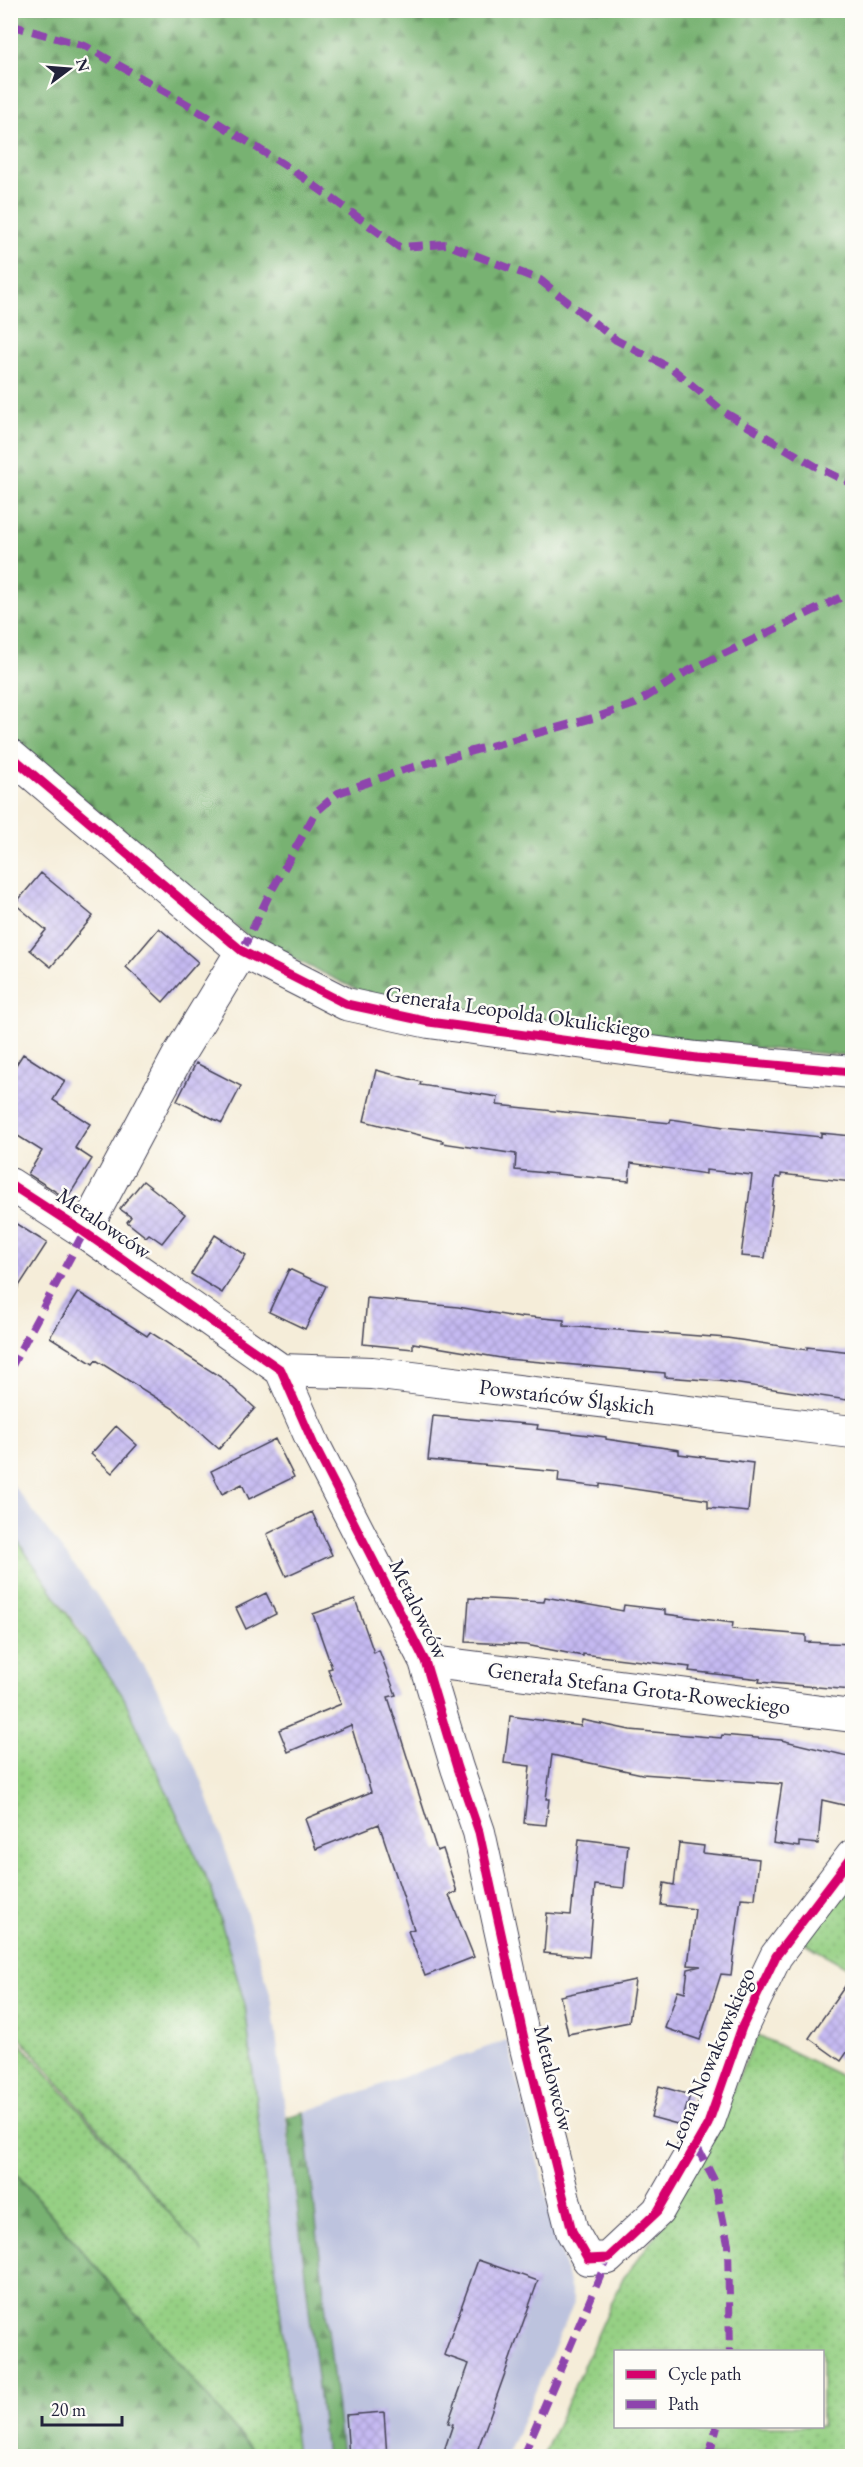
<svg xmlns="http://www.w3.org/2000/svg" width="863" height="2467" viewBox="0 0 863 2467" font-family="'EB Garamond',serif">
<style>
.industrial{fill:#bdc3de}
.grass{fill:url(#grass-dots);stroke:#5c7960;stroke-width:1.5;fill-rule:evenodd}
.forest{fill:url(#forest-firs);stroke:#4d6a56;stroke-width:1.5}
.building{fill:url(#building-cross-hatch)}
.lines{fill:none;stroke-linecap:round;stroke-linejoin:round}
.minor-casing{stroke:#424053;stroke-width:34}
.minor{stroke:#fff;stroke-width:32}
.quiet{stroke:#8e44ad;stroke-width:8;stroke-dasharray:15 8;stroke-linecap:butt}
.cycleway-casing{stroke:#fdfcf7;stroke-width:13}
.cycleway{stroke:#d6006c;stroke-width:9}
.labels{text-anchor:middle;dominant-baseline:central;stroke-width:5;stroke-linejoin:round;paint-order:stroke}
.street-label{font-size:22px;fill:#22223b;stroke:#fdfcf7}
</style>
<defs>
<pattern id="grass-dots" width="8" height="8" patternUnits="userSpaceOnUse" patternTransform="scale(1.5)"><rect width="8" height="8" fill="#96d084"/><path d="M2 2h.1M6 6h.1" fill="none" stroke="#81b273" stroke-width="1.8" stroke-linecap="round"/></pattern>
<pattern id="forest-firs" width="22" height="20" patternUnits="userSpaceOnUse" patternTransform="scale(1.5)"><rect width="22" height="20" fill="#78b272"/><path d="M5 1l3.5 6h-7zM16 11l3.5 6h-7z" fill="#62905f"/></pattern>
<pattern id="building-cross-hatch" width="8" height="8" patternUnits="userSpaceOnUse" patternTransform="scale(1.5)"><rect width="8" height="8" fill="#c5b9f1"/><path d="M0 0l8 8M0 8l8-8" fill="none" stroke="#a99fd0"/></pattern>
</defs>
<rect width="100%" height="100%" fill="#fdfcf7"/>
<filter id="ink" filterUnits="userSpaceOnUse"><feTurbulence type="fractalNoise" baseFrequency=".0167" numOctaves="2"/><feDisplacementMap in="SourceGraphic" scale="12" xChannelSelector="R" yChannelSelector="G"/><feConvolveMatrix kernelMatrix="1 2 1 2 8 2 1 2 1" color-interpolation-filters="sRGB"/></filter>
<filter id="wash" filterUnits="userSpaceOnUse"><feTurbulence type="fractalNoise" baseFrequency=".008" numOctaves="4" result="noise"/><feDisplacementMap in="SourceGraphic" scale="24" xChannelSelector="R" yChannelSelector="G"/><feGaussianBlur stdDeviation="1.35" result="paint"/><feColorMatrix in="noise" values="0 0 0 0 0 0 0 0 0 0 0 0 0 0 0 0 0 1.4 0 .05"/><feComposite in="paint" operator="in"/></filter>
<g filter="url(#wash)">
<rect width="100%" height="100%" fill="#f5edd9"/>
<path class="industrial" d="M 10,1481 L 96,1594 L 153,1681 L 202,1781 L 243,1901 L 272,2001 L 326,2456 L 297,2456 L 245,2005 L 84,1636 L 11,1531 Z
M 507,2040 L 574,2303 L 507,2456 L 342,2456 L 304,2112 Z"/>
<path class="grass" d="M 11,1531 L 123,1696 L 212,1891 L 245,2005 L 297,2456 L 258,2456 L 11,2167 L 10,2031 L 203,2252 L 11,2027 Z
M 852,1879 L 852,1970 L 803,1942 Z
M 758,2035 L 852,2081 L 852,2456 L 543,2456 L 622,2280 L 667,2220 L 722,2113 ZM 616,2352 L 822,2352 L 822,2426 L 616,2426 Z"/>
<path class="forest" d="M 10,11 L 852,11 L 852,1056 L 686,1042 L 368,995 L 249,937 L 11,739 Z
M 304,2112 L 342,2456 L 326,2456 L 287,2117 Z
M 10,2167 L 258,2456 L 11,2456 Z"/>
<g id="blocks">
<path class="building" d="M 41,873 L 93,916 L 51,967 L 30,950 L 46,930 L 15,904 Z
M 159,928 L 198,962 L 163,1002 L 126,967 Z
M 23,1054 L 65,1081 L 53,1100 L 90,1124 L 75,1148 L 92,1159 L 67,1199 L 28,1174 L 42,1151 L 10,1131 L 10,1074 Z
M 196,1063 L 241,1086 L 222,1123 L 177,1101 Z
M 376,1070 L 421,1082 L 420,1085 L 498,1097 L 497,1105 L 670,1123 L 671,1119 L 724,1127 L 821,1137 L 821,1133 L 852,1136 L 852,1182 L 781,1174 L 781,1178 L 776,1177 L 765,1258 L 741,1256 L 752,1175 L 706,1170 L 706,1174 L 631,1163 L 629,1181 L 515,1170 L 516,1154 L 442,1143 L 443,1141 L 364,1121 Z
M 143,1181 L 185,1214 L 162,1243 L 149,1234 L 146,1237 L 127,1222 L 131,1217 L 120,1209 Z
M 10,1220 L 47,1243 L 10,1300 Z
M 215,1235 L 246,1255 L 222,1293 L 191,1274 Z
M 289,1269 L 326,1286 L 305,1329 L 269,1312 Z
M 78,1292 L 147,1336 L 150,1332 L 222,1378 L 255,1408 L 219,1449 L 174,1409 L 96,1360 L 93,1364 L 50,1337 Z
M 367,1298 L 458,1307 L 521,1318 L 521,1316 L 564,1320 L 564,1326 L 727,1338 L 807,1350 L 807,1347 L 852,1352 L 847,1400 L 719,1381 L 665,1377 L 665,1373 L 507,1359 L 413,1343 L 413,1349 L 363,1344 Z
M 433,1416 L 538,1425 L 537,1429 L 606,1437 L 606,1439 L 679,1450 L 679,1454 L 753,1463 L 748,1512 L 708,1508 L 708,1500 L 600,1484 L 600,1487 L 558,1482 L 559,1472 L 428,1460 Z
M 116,1426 L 137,1445 L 112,1473 L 91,1454 Z
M 275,1439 L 294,1477 L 249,1499 L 242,1484 L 222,1494 L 211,1471 Z
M 312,1512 L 332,1555 L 286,1576 L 267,1534 Z
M 266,1593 L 276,1614 L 246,1629 L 236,1608 Z
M 545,1597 L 623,1611 L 624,1605 L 665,1610 L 665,1614 L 733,1623 L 732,1629 L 806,1635 L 806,1642 L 852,1644 L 852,1690 L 759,1682 L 760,1679 L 689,1671 L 690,1667 L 583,1654 L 583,1656 L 526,1645 L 466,1642 L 469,1598 L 544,1602 Z
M 355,1599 L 374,1653 L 379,1650 L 396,1695 L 388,1697 L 437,1851 L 443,1849 L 457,1892 L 449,1895 L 474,1957 L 425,1976 L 408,1931 L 414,1929 L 379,1824 L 316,1849 L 305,1819 L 371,1792 L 351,1725 L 288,1752 L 279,1730 L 341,1704 L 328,1669 L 332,1668 L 313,1614 Z
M 510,1716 L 581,1726 L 582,1720 L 630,1730 L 721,1738 L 722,1735 L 781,1740 L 852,1757 L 852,1789 L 848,1806 L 822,1800 L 818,1844 L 799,1842 L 799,1847 L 773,1843 L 782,1784 L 642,1774 L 552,1755 L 546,1799 L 549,1799 L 546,1825 L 524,1823 L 530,1766 L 504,1763 Z
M 579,1839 L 628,1845 L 624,1888 L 595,1885 L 589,1957 L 544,1953 L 547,1913 L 571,1915 Z
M 679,1843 L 704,1846 L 703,1853 L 759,1859 L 755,1899 L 741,1898 L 731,1975 L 721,1974 L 700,2040 L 665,2028 L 678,1990 L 685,1992 L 688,1969 L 701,1966 L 688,1965 L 695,1909 L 661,1905 L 664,1883 L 674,1885 Z
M 852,1976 L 852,2045 L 841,2061 L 809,2038 Z
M 635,1980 L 629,2022 L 568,2034 L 560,1996 Z
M 659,2086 L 690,2095 L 681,2125 L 651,2117 Z
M 478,2260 L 538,2281 L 475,2457 L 442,2457 L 453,2424 L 448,2423 L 469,2364 L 444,2355 Z
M 384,2412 L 387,2457 L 349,2457 L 346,2415 Z"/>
</g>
</g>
<g filter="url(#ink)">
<use href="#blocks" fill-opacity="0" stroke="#424053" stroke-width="1.5"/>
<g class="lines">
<g class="minor-casing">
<path id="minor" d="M 10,755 L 242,951 L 346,1004 L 429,1022 L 697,1058 L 852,1072
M 10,1184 L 84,1232 L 281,1370 L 314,1445 L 425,1661 L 457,1768 L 479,1832 L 526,2048 L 572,2231 L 588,2259 L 608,2258 L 658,2211 L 708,2124 L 742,2027 L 776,1956 L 852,1856
M 84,1232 L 178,1056 L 242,951
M 281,1370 L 372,1373 L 852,1432
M 425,1661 L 852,1716"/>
</g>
<use href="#minor" class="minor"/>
<path class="quiet" d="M 10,25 L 85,46 L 199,111 L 297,173 L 399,247 L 446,244 L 540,280 L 616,340 L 674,370 L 724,412 L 815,466 L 852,484
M 242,951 L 268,897 L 316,812 L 338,793 L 403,770 L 600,716 L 635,704 L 684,673 L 852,592
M 10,1369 L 84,1232
M 10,1460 L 10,1463
M 697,2147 L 715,2182 L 728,2244 L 730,2352
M 523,2456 L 608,2258
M 709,2456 L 717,2426"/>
<g class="cycleway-casing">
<path id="cycleway" d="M 10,755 L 242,951 L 346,1004 L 429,1022 L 697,1058 L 852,1072
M 10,1184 L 84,1232 L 281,1370 L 314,1445 L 425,1661 L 457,1768 L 479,1832 L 526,2048 L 572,2231 L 588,2259 L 608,2258 L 658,2211 L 708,2124 L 742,2027 L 776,1956 L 852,1856"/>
</g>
<use href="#cycleway" class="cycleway"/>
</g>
</g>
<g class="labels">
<g class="street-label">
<text transform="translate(518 1012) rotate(8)">Generała Leopolda Okulickiego</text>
<text transform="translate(104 1223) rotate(34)">Metalowców</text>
<text transform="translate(567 1397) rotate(7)">Powstańców Śląskich</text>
<text transform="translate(419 1609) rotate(64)">Metalowców</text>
<text transform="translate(639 1688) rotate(7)">Generała Stefana Grota-Roweckiego</text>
<text transform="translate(710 2059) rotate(-67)">Leona Nowakowskiego</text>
<text transform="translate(554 2078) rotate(76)">Metalowców</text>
</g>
</g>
<rect width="863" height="2467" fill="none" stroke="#fdfcf7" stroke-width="36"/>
<rect x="614" y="2350" width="210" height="78" fill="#fdfcf7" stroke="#a5a5ac" stroke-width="1.5"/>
<rect x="626" y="2370" width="30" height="9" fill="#d6006c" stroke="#a5a5ac" stroke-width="1.5"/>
<text x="668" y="2380" font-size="18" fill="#22223b">Cycle path</text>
<rect x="626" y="2400" width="30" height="9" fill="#8e44ad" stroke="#a5a5ac" stroke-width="1.5"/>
<text x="668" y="2410" font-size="18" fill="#22223b">Path</text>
<g transform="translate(69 69) rotate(74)" stroke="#fdfcf7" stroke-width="4.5" paint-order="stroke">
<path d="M0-4.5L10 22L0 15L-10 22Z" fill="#22223b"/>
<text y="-9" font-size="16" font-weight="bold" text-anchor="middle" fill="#22223b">N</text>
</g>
<path d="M42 2416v9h80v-9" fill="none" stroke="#22223b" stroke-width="3"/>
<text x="51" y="2416" font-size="18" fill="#22223b" stroke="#fdfcf7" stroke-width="4.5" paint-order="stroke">20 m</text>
</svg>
